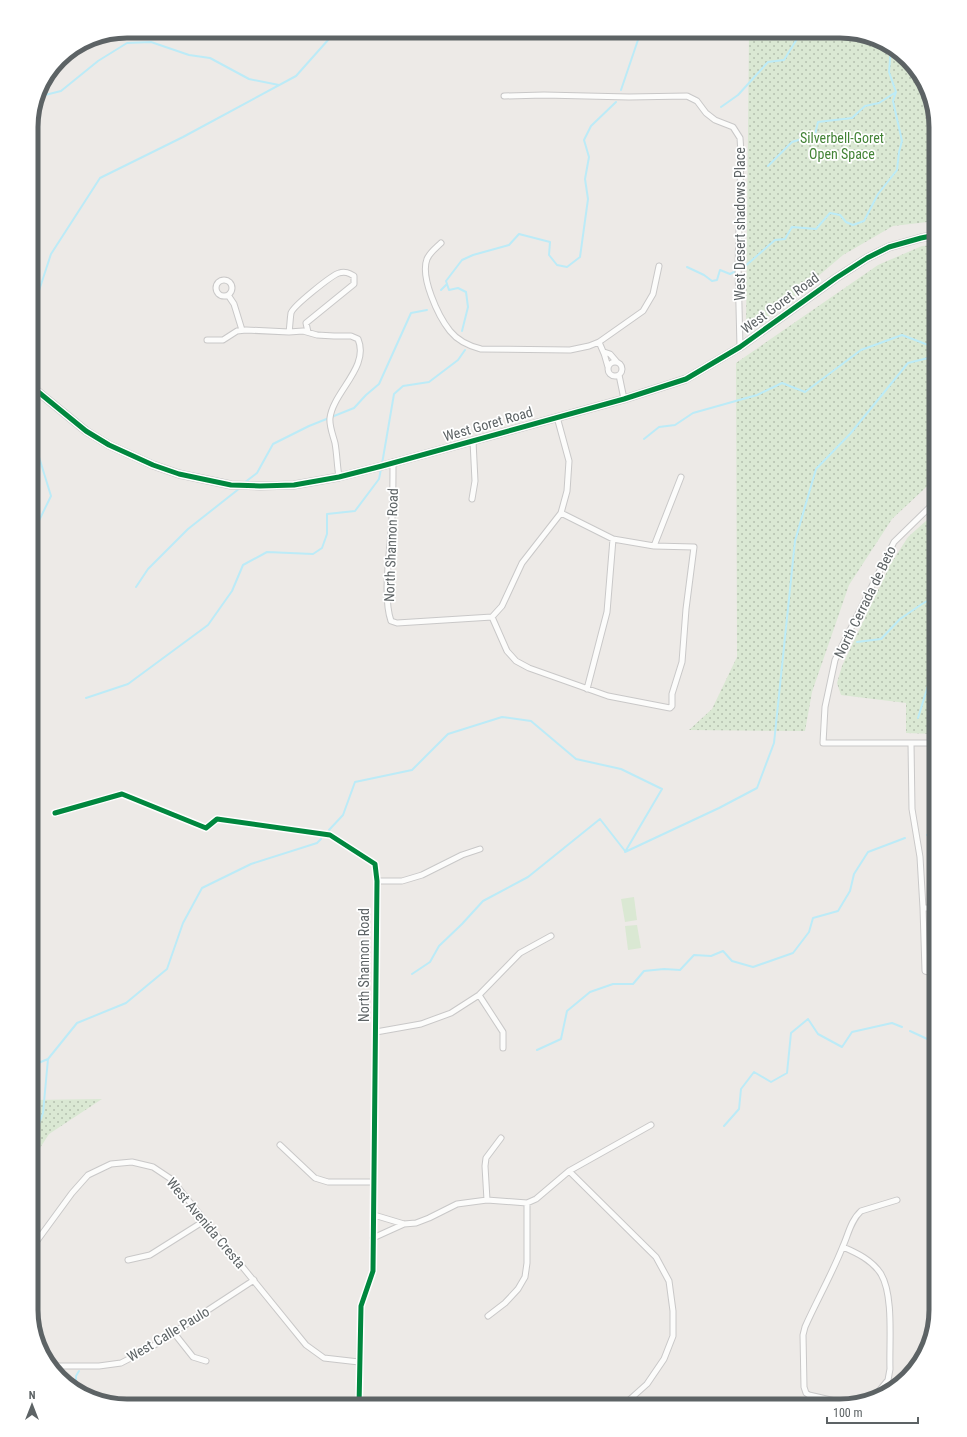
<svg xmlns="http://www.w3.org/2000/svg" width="967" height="1437" viewBox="0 0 967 1437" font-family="'Roboto Condensed',sans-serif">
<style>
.green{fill:url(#green-dots)}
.pitch{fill:#dae8d3}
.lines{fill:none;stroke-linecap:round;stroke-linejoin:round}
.stream{stroke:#bcebf7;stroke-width:2}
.street-casing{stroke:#c9c8c8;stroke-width:7}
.secondary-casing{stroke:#c9c8c8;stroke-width:9}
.street{stroke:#fcfcfb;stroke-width:5}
.secondary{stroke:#fcfcfb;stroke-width:7}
.cycleway-casing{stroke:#fff;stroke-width:8}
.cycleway{stroke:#00873e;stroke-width:5}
.labels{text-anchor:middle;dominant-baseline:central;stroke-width:3.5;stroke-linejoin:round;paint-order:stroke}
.park-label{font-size:14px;fill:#438336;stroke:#fff}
.street-label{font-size:14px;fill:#5d6365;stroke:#fff}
.rim{fill:none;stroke:#5d6365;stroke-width:5}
</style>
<defs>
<pattern id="green-dots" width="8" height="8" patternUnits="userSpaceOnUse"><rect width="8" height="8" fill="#dae8d3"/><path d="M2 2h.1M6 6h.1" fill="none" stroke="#b4c0af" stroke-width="1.8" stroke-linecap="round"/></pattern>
</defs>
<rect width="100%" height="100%" fill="#edeae7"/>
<path class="green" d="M 749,31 L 846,31 L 888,44 L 923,79 L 936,127 L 936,221 L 893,226 L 843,255 L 784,305 L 746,333 Z
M 936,245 L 936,478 L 892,519 L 849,585 L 812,692 L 805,731 L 689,730 L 712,709 L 737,657 L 736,363 L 878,265 L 922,246 Z
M 936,512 L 936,734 L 906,733 L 906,703 L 841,695 L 837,683 L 842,666 L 890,565 L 908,537 Z
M 102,1099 L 49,1134 L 31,1162 L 31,1100 Z"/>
<path class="pitch" d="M 634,897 L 637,920 L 625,922 L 621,899 Z
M 637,925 L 641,948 L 628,950 L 625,926 Z"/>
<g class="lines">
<path class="stream" d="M 621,90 L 641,31
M 37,97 L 61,91 L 98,61 L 127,43 L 151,42 L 189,55 L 210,58 L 249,79 L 279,85
M 721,107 L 738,95 L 768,62 L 784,60 L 800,34 L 805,31
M 768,166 L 792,142 L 815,135 L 818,122 L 852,118 L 865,106 L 879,103 L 896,92
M 687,267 L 704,275 L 712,281 L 717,280 L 720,270 L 730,274 L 734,272
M 742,269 L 775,240 L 785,239 L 792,227 L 816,229 L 830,213 L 840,215 L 846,222 L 853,225 L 864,221 L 878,194 L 897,170 L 899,152 L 902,141 L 893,101 L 896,92 L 889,72 L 891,47
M 441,290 L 447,284
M 31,315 L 51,254 L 100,178 L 183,137 L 296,76 L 336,31
M 462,331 L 468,307 L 466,292 L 458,288 L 449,290 L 446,281 L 462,260 L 473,255 L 509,245 L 519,234 L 550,242 L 549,255 L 557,265 L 567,267 L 580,257 L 588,199 L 585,179 L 589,157 L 584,140 L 591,126 L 616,102
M 644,439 L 659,427 L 675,425 L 693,413 L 757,395 L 782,383 L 805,392 L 861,350 L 902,335 L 936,348
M 382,464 L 394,394 L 403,386 L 429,382 L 458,360 L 465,350
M 244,483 L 257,473 L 273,444 L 309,426 L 354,408 L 366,395 L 379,384 L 411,313 L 427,310
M 31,537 L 51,496 L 31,431
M 136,587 L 148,569 L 188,529 L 240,488
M 857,642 L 881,639 L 900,619 L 922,604 L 936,596
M 86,698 L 128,684 L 208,625 L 232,591 L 243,565 L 267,552 L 313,554 L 322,548 L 327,534 L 327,514 L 355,511 L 379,479 L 381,469
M 918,718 L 931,676 L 936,669
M 329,830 L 343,815 L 355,782 L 412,770 L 448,734 L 502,717 L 531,721 L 576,759 L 621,769 L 662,789 L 625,852 L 719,808 L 757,788 L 774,743 L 795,541 L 816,469 L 850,434 L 908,363 L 936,356
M 927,835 L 936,833
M 412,974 L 430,962 L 439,946 L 462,924 L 483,901 L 528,877 L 600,819 L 625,851
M 910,1031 L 936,1043
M 537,1050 L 561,1039 L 567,1011 L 590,992 L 613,984 L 633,984 L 644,971 L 664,969 L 680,970 L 694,955 L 711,956 L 723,951 L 732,961 L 753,967 L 793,953 L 809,932 L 813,918 L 838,911 L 850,891 L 854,874 L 868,852 L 905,838
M 31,1066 L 48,1059
M 724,1126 L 739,1109 L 741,1089 L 754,1072 L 771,1082 L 787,1073 L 791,1033 L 808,1019 L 818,1034 L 842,1047 L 852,1032 L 892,1023 L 902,1027
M 31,1145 L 43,1113 L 48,1059 L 77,1023 L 126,1003 L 167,969 L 183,923 L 202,888 L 251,864 L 317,843 L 321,839
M 76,1391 L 76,1376 L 79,1371"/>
<g class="street-casing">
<path id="street" d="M 504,96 L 544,95 L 629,97 L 687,96 L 697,101 L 706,113 L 715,120 L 733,127 L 740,138 L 741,153 L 738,267 L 740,347
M 441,243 C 436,248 430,252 427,259 C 420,277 438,316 450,331 C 458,341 469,346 481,349 L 570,350 L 589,346 L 599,342 L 643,311 L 653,294 L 659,266
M216 288a8 8 0 1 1 16 0a8 8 0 1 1-16 0Z
M 228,295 L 234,304 L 242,330
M 289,332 C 290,326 290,319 291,313 C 293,306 332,275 339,273 C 345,271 349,273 354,276 L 354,284 L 306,323 L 308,332
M 207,340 L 223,340 L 237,331 L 246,330 L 289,332 L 303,331 L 317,335 L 334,336 L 351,336 L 358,339 C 370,367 333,392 330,418 C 329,426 333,435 335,443 C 337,454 337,465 339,477
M 599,342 C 603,350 606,358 608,367
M 604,352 L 610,354 L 616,361
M608 369a7 7 0 1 1 14 0a7 7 0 1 1-14 0Z
M 619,375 L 624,399
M 393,462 C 393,481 393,499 392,517 C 391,546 382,595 391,621 L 397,623 L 492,617 L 502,606 L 522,563 L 561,513 L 567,491 L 569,461 L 557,417
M 472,499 L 475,481 L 473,441
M 654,546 L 681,477
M 492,617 L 507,651 L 516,661 L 529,668 L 608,696 L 670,708 L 672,706 L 672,694 L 682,662 L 686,609 L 694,547 L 654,546 L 613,539 L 561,513
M 587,689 L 607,612 L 613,539
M 911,743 L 912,809 L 920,857 L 923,908 L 925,971 L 936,974
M 936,743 L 823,743 L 825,707 L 835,660 L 894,542 L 936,501
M 55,813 L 122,794 L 206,828 L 217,819 L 330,835 L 375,864 L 377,881 L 373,1271 L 361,1306 L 359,1406
M 377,881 L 402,881 L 422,875 L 462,855 L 480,849
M 923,908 L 936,908
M 479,995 L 503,1032 L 503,1048
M 376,1032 L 421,1024 L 451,1013 L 479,995 L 520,953 L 551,936
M 280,1145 L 315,1178 L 328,1182 L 374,1182
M 569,1171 L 656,1257 L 669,1281 L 673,1311 L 673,1336 L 664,1359 L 647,1384 L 628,1401 L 625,1406
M 487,1200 L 485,1166 L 486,1158 L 501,1138
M 374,1215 L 404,1224 L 416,1223 L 429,1218 L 457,1204 L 487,1200 L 527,1203 L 536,1199 L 569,1171 L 651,1125
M 373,1238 L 404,1224
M 843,1247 C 857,1253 872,1260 881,1274 C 894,1296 889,1343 890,1369 L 888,1380 L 874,1397
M 31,1249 L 72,1193 L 88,1175 L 111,1164 L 132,1162 L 153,1167 L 171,1179 L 306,1345 L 324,1358 L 359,1362
M 128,1260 L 150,1255 L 204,1221
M 488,1316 L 505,1303 L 518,1289 L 525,1277 L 527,1263 L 527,1203
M 174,1333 L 193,1357 L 206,1361
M 52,1366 L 99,1366 L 121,1363 L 150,1348 L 254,1280
M 848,1404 L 809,1395 L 806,1393 L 804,1387 L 803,1335 L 805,1327 C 817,1300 832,1274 843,1246 C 848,1235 851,1220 861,1211 L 897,1200"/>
</g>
<g class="secondary-casing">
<path id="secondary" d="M 31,386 L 86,431 L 109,445 L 153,465 L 179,474 L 231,485 L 260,486 L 294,485 L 339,477 L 382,466 L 624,399 L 686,379 L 740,347 L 836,278 L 867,258 L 889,247 L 921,238 L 936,235"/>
</g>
<use href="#street" class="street"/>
<use href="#secondary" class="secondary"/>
<g class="cycleway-casing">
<path id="cycleway" d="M 31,386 L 86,431 L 109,445 L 153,465 L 179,474 L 231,485 L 260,486 L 294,485 L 339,477 L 382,466 L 624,399 L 686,379 L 740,347 L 836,278 L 867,258 L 889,247 L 921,238 L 936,235
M 55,813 L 122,794 L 206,828 L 217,819 L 330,835 L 375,864 L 377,881 L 373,1271 L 361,1306 L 359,1406"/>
</g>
<use href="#cycleway" class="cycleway"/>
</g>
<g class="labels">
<g class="park-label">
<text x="842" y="138">Silverbell-Goret<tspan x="842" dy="16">Open Space</tspan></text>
</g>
<g class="street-label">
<text transform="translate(740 224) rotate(-90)">West Desert shadows Place</text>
<text transform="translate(780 303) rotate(-36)">West Goret Road</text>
<text transform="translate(488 424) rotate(-16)">West Goret Road</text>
<text transform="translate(391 545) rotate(-88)">North Shannon Road</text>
<text transform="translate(865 602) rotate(-64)">North Cerrada de Beto</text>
<text transform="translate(364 965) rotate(-90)">North Shannon Road</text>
<text transform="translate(206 1223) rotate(50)">West Avenida Cresta</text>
<text transform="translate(168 1334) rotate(-31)">West Calle Paulo</text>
</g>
</g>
<path d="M0 0H967V1437H0ZM127 38H840A89 89 0 0 1 929 127V1310A89 89 0 0 1 840 1399H127A89 89 0 0 1 38 1310V127A89 89 0 0 1 127 38Z" fill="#fff" fill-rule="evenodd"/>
<path class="rim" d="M127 38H840A89 89 0 0 1 929 127V1310A89 89 0 0 1 840 1399H127A89 89 0 0 1 38 1310V127A89 89 0 0 1 127 38Z"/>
<g transform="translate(32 1405)" stroke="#ffffff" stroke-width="3" paint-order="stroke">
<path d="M0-3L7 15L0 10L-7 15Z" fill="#5d6365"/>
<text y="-6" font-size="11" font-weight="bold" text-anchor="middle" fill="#5d6365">N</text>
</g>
<path d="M827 1417v6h91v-6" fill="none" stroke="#5d6365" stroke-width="2"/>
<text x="833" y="1417" font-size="12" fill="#5d6365" stroke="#ffffff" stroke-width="3" paint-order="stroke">100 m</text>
</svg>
